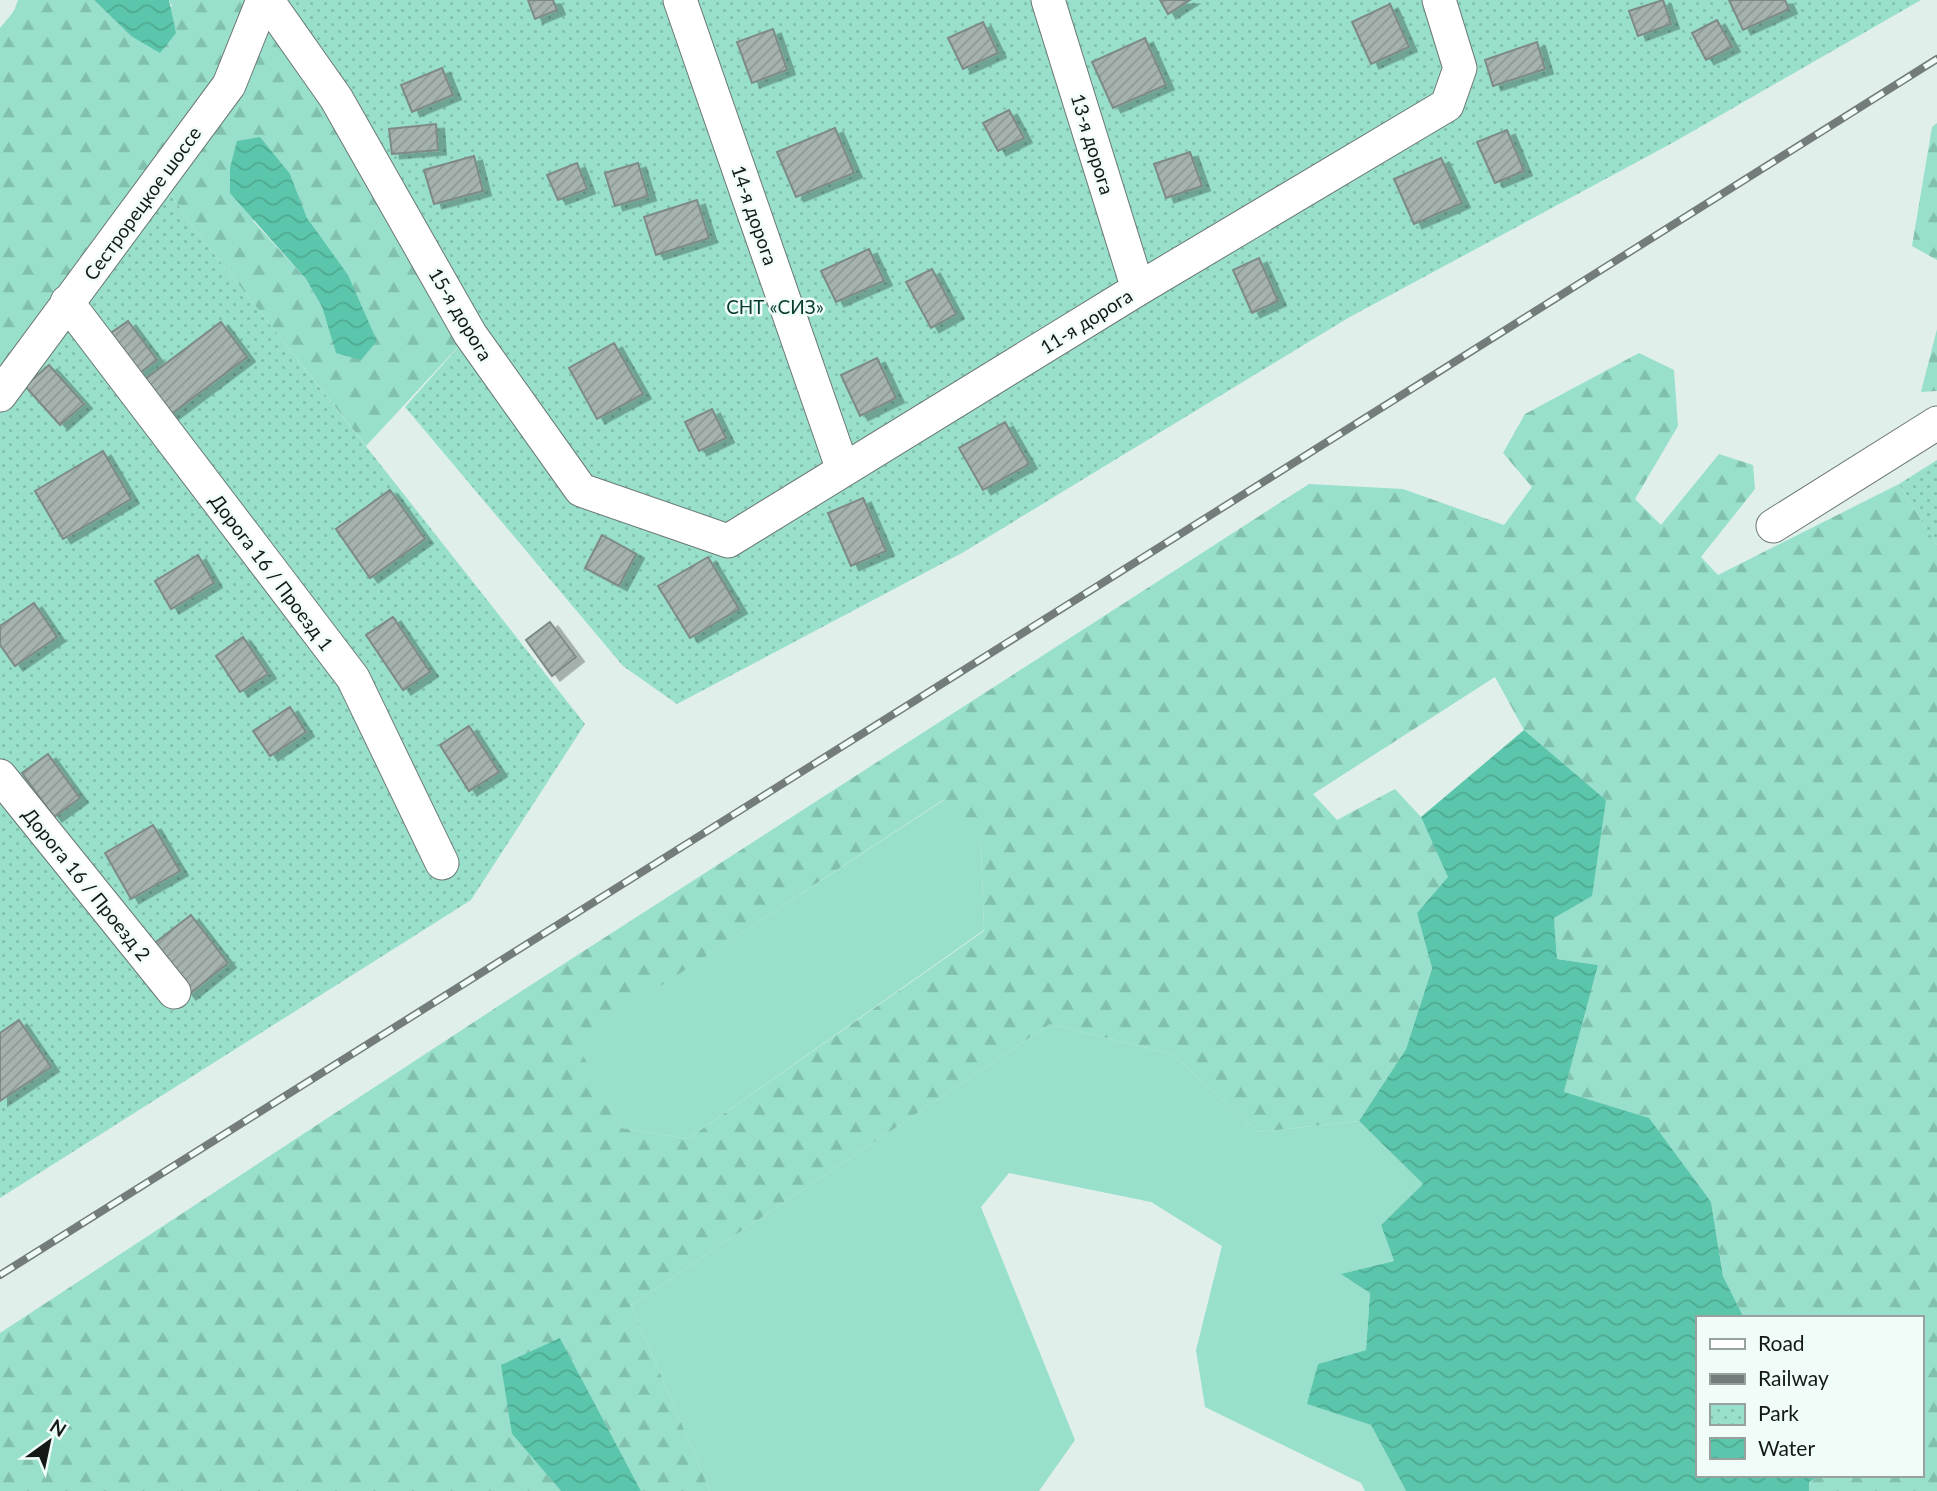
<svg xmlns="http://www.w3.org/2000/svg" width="1937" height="1491" viewBox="0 0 1937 1491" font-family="Lato,sans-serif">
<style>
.grass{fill:#98e0cb}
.forest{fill:url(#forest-firs);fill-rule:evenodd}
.park{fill:url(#park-dots)}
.water{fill:url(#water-waves)}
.building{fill:url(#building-hatch);stroke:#7e8a86;stroke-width:2;filter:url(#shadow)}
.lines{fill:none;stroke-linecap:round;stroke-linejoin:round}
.minor-casing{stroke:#6c7874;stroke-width:35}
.minor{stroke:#fff;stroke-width:33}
.rail-casing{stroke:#737c7a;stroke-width:8}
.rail{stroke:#effcf8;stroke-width:5;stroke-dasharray:16;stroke-linecap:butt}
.labels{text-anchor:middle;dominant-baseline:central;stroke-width:5;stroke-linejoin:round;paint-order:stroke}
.street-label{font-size:19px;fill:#141917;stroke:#effcf8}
.park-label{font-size:19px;fill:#0a3c31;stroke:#effcf8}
</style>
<defs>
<pattern id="forest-firs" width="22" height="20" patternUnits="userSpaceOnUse" patternTransform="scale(1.75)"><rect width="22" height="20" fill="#98e0cb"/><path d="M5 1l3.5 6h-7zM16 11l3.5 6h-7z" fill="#82c0ae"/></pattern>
<pattern id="park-dots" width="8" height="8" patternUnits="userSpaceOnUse" patternTransform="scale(1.75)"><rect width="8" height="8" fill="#98e0cb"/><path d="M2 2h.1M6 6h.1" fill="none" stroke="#82c0ae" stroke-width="1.8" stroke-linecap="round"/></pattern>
<pattern id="water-waves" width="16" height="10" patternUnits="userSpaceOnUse" patternTransform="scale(1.75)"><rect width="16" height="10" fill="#5bc6ab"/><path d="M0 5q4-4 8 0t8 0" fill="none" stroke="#4eaa92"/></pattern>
<pattern id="building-hatch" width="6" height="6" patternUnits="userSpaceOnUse" patternTransform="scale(1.75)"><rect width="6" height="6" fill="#a5b2ae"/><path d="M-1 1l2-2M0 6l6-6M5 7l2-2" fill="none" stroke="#8d9895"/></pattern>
<filter id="shadow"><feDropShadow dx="8" dy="4.5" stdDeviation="0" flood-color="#0004"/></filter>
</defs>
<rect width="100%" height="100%" fill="#e1efeb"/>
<path class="grass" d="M 944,800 L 981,844 L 984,930 L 688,1139 L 621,1128 L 575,1042 Z
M 1050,1024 L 1172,1054 L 1258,1132 L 1359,1121 L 1423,1184 L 1381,1225 L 1394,1261 L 1342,1274 L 1370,1293 L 1366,1350 L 1318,1364 L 1308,1404 L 1371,1425 L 1406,1491 L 1365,1491 L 1361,1483 L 1205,1407 L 1196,1350 L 1222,1246 L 1151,1202 L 1009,1173 L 981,1207 L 1075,1440 L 1039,1491 L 710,1491 L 631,1305 Z"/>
<path class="forest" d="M 18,0 L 94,0 L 131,36 L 172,6 L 169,0 L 267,0 L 470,334 L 366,446 L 193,227 L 159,177 L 0,397 L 0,28 L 14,11 ZM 290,174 L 307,218 L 336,353 L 322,307 L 306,279 L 253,221 Z
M 1937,123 L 1937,260 L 1912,246 L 1932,127 Z
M 1937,329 L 1937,391 L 1921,392 Z
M 1639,353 L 1674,370 L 1678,426 L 1635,499 L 1661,525 L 1719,454 L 1753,465 L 1755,489 L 1701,557 L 1718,575 L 1899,484 L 1937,545 L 1937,1491 L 1809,1491 L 1809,1482 L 1822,1475 L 1921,1475 L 1921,1318 L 1744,1318 L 1723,1276 L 1711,1202 L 1564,1092 L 1598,965 L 1557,959 L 1554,918 L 1606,800 L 1524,730 L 1495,677 L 1313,794 L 1337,820 L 1395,789 L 1421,817 L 1449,877 L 1417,913 L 1432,967 L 1406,1049 L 1359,1121 L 1258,1132 L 1172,1054 L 1050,1024 L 631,1305 L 710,1491 L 641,1491 L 560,1338 L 512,1434 L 561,1491 L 0,1491 L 0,1333 L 503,1003 L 1309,484 L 1403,489 L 1504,525 L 1532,487 L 1503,453 L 1525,414 ZM 943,800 L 981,844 L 984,931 L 688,1139 L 621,1128 L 576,1042 Z"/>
<path class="park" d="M 267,0 L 1921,0 L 1674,142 L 1348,318 L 962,553 L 677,704 L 623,666 L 405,407 L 470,334 Z
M 159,177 L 193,227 L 585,724 L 471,900 L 0,1198 L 0,397 Z
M 1937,460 L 1937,545 L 1899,484 Z"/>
<path class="water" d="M 94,0 L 169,0 L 176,33 L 160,53 L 131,36 Z
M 260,137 L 290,174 L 307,218 L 348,275 L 377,341 L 361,360 L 336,353 L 322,307 L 306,279 L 230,193 L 230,168 L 237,141 Z
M 1524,730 L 1606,800 L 1592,896 L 1554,918 L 1557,959 L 1598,965 L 1564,1092 L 1649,1118 L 1711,1202 L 1723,1276 L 1744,1318 L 1697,1318 L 1697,1475 L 1822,1475 L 1809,1482 L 1809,1491 L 1406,1491 L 1371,1425 L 1307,1404 L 1318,1364 L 1366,1350 L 1370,1293 L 1341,1274 L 1394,1261 L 1381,1225 L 1423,1184 L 1359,1121 L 1406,1049 L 1432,968 L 1417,913 L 1448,877 L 1421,817 Z
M 560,1338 L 641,1491 L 561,1491 L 512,1434 L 501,1365 Z"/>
<path class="building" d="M 528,0 L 553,0 L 557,10 L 535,19 Z
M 1160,0 L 1190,0 L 1168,14 Z
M 1663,0 L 1671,24 L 1638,36 L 1629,11 Z
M 1729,0 L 1785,0 L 1789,9 L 1743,30 Z
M 1390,4 L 1409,47 L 1371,64 L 1352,22 Z
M 1717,20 L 1732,47 L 1706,60 L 1692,33 Z
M 983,22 L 998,53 L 963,69 L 948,38 Z
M 773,29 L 787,70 L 752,83 L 737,42 Z
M 1145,38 L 1166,85 L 1113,108 L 1092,62 Z
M 1537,42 L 1545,69 L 1493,86 L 1485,60 Z
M 442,68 L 453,95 L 412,112 L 401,85 Z
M 1009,110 L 1024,138 L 998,151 L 983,123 Z
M 436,124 L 438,150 L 392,154 L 389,129 Z
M 835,128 L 854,173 L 796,197 L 777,152 Z
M 1507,130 L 1524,171 L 1495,183 L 1477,142 Z
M 1190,152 L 1202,186 L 1166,198 L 1154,164 Z
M 474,156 L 483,191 L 434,204 L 424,170 Z
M 1441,158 L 1462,203 L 1414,224 L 1394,179 Z
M 577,163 L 587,189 L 558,200 L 547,175 Z
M 638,163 L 648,196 L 615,206 L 605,173 Z
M 697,200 L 709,238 L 656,255 L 644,217 Z
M 869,249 L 884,281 L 836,302 L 821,271 Z
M 1259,258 L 1278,301 L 1252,313 L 1233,270 Z
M 932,269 L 956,314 L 931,328 L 906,282 Z
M 128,321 L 157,360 L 137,375 L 108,335 Z
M 221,322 L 247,357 L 170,415 L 144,380 Z
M 614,343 L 643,394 L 597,419 L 569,368 Z
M 877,358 L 896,398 L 860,416 L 841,375 Z
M 49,365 L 84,404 L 60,425 L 25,386 Z
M 712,409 L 726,438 L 699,451 L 685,422 Z
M 1005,422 L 1029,464 L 983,490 L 959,448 Z
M 103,451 L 131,499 L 63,539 L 35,491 Z
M 390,490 L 425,539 L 370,578 L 336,529 Z
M 863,498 L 886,551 L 851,566 L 828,513 Z
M 602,535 L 636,554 L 619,586 L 585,568 Z
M 198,555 L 214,583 L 171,609 L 155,581 Z
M 708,557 L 739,609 L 690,638 L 658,586 Z
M 34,603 L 57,637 L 15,666 L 0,645 L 0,626 Z
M 393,617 L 430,672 L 403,690 L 366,635 Z
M 550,622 L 576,657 L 552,676 L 526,640 Z
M 243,637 L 268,674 L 240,692 L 216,656 Z
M 290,707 L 306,732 L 270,756 L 253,731 Z
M 469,726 L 499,772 L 469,791 L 440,745 Z
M 48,754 L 80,798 L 54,817 L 22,773 Z
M 153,825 L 180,871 L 131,899 L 105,853 Z
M 191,915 L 228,963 L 188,995 L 151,946 Z
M 19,1020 L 51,1067 L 0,1101 L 0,1033 Z"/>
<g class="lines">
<g class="minor-casing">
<path id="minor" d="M 267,0 L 336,98 L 470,334 L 581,490 L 728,541 L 1138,289 L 1447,105 L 1460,68 L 1439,0
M 680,0 L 843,470
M 1048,0 L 1138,289
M 67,302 L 353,678 L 442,863
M 0,395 L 229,85 L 263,0
M 1773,526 L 1937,423
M 0,776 L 174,992"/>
</g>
<use href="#minor" class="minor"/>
<g class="rail-casing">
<path id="rail" d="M 0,1275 L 1937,59"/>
</g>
<use href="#rail" class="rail"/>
</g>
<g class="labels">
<g class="street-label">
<text transform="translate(1093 144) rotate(73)">13-я дорога</text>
<text transform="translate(142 203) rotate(-54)">Сестрорецкое шоссе</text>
<text transform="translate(755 215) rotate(71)">14-я дорога</text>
<text transform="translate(461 314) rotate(59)">15-я дорога</text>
<text transform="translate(1086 321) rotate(-32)">11-я дорога</text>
<text transform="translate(272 572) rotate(53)">Дорога 16 / Проезд 1</text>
<text transform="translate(87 884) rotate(51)">Дорога 16 / Проезд 2</text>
</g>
<g class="park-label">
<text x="775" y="306">СНТ «СИЗ»</text>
</g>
</g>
<rect x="1696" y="1316" width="228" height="161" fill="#effcf8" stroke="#97a19e" stroke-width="2"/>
<rect x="1710" y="1339" width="35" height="10" fill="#ffffff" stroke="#97a19e" stroke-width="2"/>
<text x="1758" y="1351" font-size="21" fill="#141917">Road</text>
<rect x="1710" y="1374" width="35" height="10" fill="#737c7a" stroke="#97a19e" stroke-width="2"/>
<text x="1758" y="1386" font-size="21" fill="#141917">Railway</text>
<rect x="1710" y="1404" width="35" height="21" fill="url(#park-dots)" stroke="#97a19e" stroke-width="2"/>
<text x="1758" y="1421" font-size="21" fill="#141917">Park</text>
<rect x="1710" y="1438" width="35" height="21" fill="url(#water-waves)" stroke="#97a19e" stroke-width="2"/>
<text x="1758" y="1456" font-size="21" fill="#141917">Water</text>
<g transform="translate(49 1442) rotate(33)" stroke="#effcf8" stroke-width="5" paint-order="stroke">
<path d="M0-5L12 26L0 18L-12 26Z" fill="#141917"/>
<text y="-10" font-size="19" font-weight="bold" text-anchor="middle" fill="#141917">N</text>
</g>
</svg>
